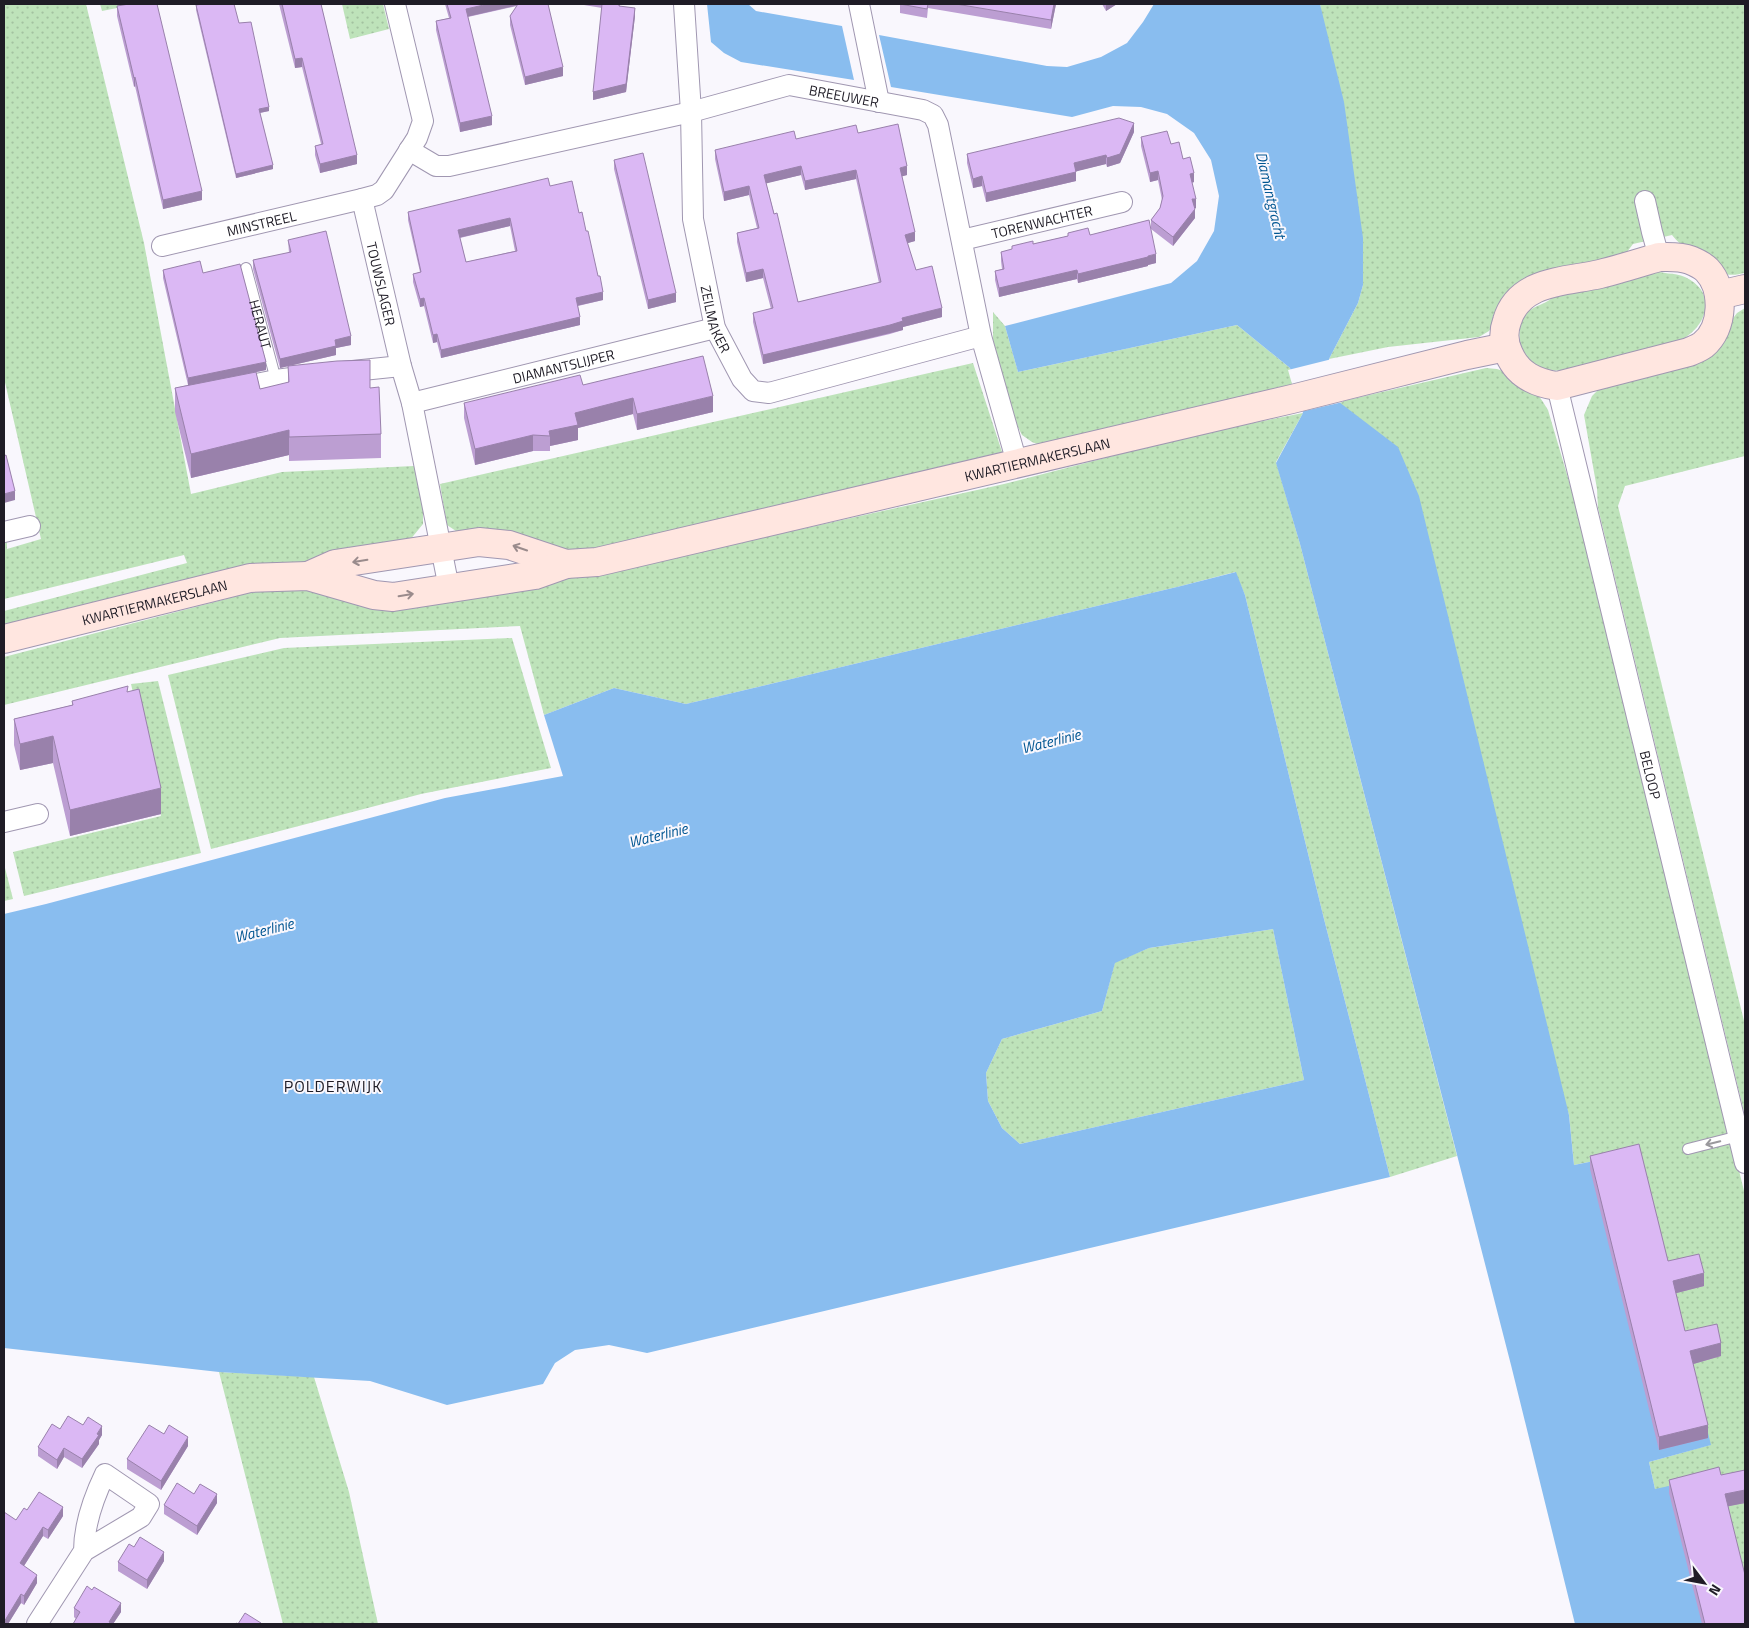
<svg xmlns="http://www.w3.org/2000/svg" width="1749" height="1628" viewBox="0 0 1749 1628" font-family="'Titillium Web',sans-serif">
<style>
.green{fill:url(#green-dots)}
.water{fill:#89bdef;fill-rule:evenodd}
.pier{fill:#f9f7fd}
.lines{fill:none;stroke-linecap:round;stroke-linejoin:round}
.lane-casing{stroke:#a097b1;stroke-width:12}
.street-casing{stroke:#a097b1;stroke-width:22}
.secondary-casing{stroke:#a097b1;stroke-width:30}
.lane{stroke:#fff;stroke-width:10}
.street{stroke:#fff;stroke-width:20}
.secondary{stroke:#ffe6e0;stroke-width:28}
.wall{fill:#bc9ed2;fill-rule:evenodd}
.shaded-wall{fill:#9981ab}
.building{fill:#dbb8f4;stroke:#9981ab;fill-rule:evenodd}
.oneway{stroke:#9a8b8c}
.oneway2{stroke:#9a999d}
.labels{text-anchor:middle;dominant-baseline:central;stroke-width:4;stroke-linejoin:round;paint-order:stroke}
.street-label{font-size:14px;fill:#1f1c26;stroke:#f9f7fd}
.water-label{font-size:15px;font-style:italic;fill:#005692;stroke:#f9f7fd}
.quarter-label{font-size:16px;letter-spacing:1px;fill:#1f1c26;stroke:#f9f7fd}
</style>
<defs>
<pattern id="green-dots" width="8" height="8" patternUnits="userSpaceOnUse" patternTransform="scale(1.25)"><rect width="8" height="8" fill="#bee3ba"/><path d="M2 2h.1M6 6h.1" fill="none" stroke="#a3c2a0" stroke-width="1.8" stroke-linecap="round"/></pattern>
</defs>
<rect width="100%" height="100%" fill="#f9f7fd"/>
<path class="green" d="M 4,4 L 86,4 L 144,243 L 191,494 L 282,472 L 414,466 L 423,507 L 423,524 L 405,546 L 4,627 L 4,611 L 187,563 L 184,555 L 4,599 L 4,543 L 7,542 L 7,549 L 41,539 L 4,378 Z
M 100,4 L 137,4 L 102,11 Z
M 342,4 L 383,4 L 389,29 L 350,39 Z
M 1320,4 L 1745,4 L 1745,273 C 1739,274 1732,276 1726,274 C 1713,270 1680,246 1672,235 L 1633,244 L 1627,252 L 1618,258 L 1496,321 L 1489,331 L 1479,337 L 1388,347 L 1329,359 L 1358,303 L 1363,285 Z
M 1652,269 C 1662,275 1674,272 1685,277 C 1720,293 1706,331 1676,342 C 1652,348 1627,354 1602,361 C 1585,365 1564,374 1546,369 C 1535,367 1528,360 1523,351 C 1519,341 1518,331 1522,321 C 1529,303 1548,307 1556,293 Z
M 1745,308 L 1745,456 L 1625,486 L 1618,506 L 1745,1025 L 1745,1116 L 1598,508 L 1597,489 L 1584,415 L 1592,396 L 1598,390 L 1731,321 L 1737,313 Z
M 993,312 L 1005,326 L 1018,372 L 1237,325 L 1290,368 L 1294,384 L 1040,445 L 1032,442 L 1022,435 L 1014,419 L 993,340 Z
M 973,363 L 1002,452 L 595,549 L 551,551 L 465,537 L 447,525 L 440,484 Z
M 1486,368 L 1497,369 L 1506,372 L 1539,396 L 1543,402 L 1548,410 L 1573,495 L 1745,1195 L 1745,1580 L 1655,1489 L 1649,1462 L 1710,1445 L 1639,1152 L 1574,1165 L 1569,1115 L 1339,402 Z
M 1303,413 L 1276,462 L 1300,544 L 1457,1156 L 1390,1177 L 1324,919 L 1245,595 L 1235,572 L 1181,586 L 686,704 L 614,688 L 544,715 L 520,626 L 280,638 L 4,705 L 4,657 L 249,593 L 312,585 L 387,605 L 694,553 L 1004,484 L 1202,433 Z
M 512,638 L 551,768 L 421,794 L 211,849 L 168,675 L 284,648 Z
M 158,681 L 201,853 L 24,896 L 13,852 L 161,816 L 131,684 Z
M 4,864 L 13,899 L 4,901 Z
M 1273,929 L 1304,1080 L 1020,1144 L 1002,1128 L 988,1101 L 986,1073 L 1002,1039 L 1102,1011 L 1115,962 L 1149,948 Z
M 219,1372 L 314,1377 L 349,1492 L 378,1624 L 283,1624 Z"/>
<path class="water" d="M 707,4 L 748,4 L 756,11 L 842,26 L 854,80 L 741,62 L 724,53 L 711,42 Z
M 1154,4 L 1320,4 L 1344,102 L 1363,238 L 1363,285 L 1358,303 L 1329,359 L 1339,402 L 1398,447 L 1419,496 L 1569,1115 L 1574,1165 L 1639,1152 L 1711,1445 L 1649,1462 L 1655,1489 L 1720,1475 L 1745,1624 L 1575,1624 L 1511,1365 L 1300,544 L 1276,463 L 1303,413 L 1290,368 L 1237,325 L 1018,372 L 1005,326 L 1171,283 L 1197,261 L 1214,231 L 1219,196 L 1211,160 L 1194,133 L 1167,114 L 1141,107 L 1113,106 L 1072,117 L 891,87 L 879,35 L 1047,66 L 1067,67 L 1101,57 L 1127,43 L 1143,22 Z
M 1236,572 L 1245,595 L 1324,919 L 1390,1177 L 647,1353 L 609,1345 L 575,1350 L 555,1363 L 543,1384 L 447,1405 L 370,1381 L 219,1372 L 4,1348 L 4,914 L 46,904 L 445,798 L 563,776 L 544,715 L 614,688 L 686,704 L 1181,586 ZM 1273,929 L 1304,1080 L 1020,1144 L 1002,1128 L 988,1101 L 986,1073 L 1002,1039 L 1102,1011 L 1115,963 L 1149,948 Z"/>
<path class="pier" d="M 1332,359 L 1343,402 L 1300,412 L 1288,370 Z"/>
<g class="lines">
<g class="lane-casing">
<g id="lane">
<path id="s1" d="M 246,268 L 276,380"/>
<path d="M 1688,1149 L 1739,1136"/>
</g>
</g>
<g class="street-casing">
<g id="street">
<path id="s2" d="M 395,4 L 423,121 L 417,138 L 384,190 L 377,195 L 362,199 L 401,366 L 412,403 L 449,588"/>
<path id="s3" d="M 684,4 L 691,112 L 693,219 L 715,328 L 742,379 L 753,391 L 769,393 L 981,336"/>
<path d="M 859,4 L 879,102"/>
<path id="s4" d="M 409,150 L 436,166 L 449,166 L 691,112 L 789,85 L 923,110 L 933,115 L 938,125 L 981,336 L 1017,463"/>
<path d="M 1645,201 L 1652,232 L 1659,257"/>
<path id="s5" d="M 962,240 L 1122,202"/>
<path id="s6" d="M 162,246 L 362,199"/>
<path d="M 343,372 L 401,366"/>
<path id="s7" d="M 1557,386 L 1745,1163"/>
<path d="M 232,389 L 276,380 L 314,375"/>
<path id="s8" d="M 412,403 L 715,328"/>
<path d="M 4,532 L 30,526"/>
<path d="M 4,822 L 38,814"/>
<path d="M 37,1624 L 84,1551 L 141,1517 L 149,1504 L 105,1474 C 93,1499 84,1524 84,1551"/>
</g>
</g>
<g class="secondary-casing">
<g id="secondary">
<path d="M 1659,257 C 1669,257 1680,256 1690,260 C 1695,262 1703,266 1707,270 C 1725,289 1724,328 1703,345 C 1699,348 1693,350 1689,352 L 1557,386 C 1536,383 1518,375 1509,354 C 1504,344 1503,332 1507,321 C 1519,280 1565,282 1600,274 C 1620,269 1639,263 1659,257 Z"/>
<path d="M 1719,295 L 1745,289"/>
<path d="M 308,576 L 335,564 L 479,542 L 509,545 L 566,564"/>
<path id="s9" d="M 4,639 L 250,578 L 308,576 L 374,595 L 393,597 L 535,575 L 566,564 L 597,562 L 1292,399 L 1467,355 L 1506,347"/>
</g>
</g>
<use href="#lane" class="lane"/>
<use href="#street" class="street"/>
<use href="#secondary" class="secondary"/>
</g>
<path class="wall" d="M 279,4 L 321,4 L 357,164 L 320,173 L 315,155 L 315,146 L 321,144 L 302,67 L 295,68 Z
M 445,4 L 548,4 L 563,76 L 525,85 L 510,25 L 510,16 L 517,6 L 468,17 L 492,125 L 460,132 L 436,30 L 436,21 L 449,18 Z
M 584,4 L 620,4 L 620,6 L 635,16 L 626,92 L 593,100 L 602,8 L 584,5 Z
M 900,4 L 1056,4 L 1051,29 L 928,8 L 927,18 L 900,13 Z
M 1102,4 L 1117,4 L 1106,11 Z
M 196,5 L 239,23 L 269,111 L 260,113 L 273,169 L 236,178 L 196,10 Z
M 117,6 L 202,200 L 163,209 L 135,86 L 134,87 L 117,16 Z
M 1134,132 L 1120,163 L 1107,167 L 1106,164 L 1076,171 L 1076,181 L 986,202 L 982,186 L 973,188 L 967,163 L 967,154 Z
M 858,133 L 907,175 L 902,176 L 915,241 L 907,243 L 916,270 L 942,317 L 903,327 L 903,330 L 890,334 L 763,364 L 753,322 L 753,313 L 771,309 L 763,278 L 746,282 L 737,242 L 737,233 L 757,228 L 749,195 L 724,201 L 715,159 L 715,150 ZM 801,175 L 805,190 L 856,179 L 879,283 L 798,302 L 766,183 Z
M 1141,137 L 1171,144 L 1183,159 L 1194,182 L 1192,183 L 1196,208 L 1194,208 L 1195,218 L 1173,246 L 1151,229 L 1151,220 L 1160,208 L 1162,200 L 1158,180 L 1150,182 L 1141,146 Z
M 614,160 L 676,302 L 648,309 L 614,169 Z
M 550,186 L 579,213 L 603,300 L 578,306 L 580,325 L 441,358 L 437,342 L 433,343 L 424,306 L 420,307 L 413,282 L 413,274 L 420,272 L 408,220 L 408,212 ZM 510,226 L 515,251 L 466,262 L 460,238 Z
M 1068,233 L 1090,235 L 1156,263 L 1148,265 L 1148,266 L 1078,283 L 1077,279 L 999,297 L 995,280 L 995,271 L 1002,269 L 1001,261 L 1001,252 L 1012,250 L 1012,246 L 1033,244 L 1068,236 Z
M 288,240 L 351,345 L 336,348 L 336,355 L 280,368 L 253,269 L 253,260 L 289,253 Z
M 163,270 L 203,273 L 266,370 L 256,372 L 260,389 L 288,383 L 288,366 L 370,388 L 381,434 L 381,458 L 289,461 L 289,455 L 191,478 L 175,412 L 175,388 L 188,385 L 163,278 Z
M 583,385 L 713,412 L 637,430 L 633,414 L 578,428 L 578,440 L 550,446 L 550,451 L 533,451 L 475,465 L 464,418 L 464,403 Z
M 128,692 L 161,814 L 70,836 L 53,763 L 20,770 L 14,745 L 14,719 L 72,705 L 72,701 Z
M 1590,1156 L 1668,1261 L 1704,1286 L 1676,1293 L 1685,1331 L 1721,1356 L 1693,1364 L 1708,1438 L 1659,1450 L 1590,1169 Z
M 83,1425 L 102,1435 L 99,1440 L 99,1444 L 82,1468 L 64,1457 L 57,1469 L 38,1456 L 38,1447 L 60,1429 Z
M 164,1434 L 188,1446 L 161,1490 L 127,1469 L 127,1459 Z
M 1745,1470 L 1745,1503 L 1728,1506 L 1745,1624 L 1702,1624 L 1669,1493 L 1669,1480 L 1721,1475 Z
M 194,1494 L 217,1503 L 197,1535 L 164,1514 L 164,1505 Z
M 27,1510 L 63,1516 L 48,1539 L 43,1536 L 24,1566 L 37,1583 L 24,1605 L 21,1603 L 8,1624 L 4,1624 L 16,1520 Z
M 134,1547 L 164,1561 L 147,1589 L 118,1571 L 118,1562 Z
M 74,1608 L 121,1612 L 113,1624 L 76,1619 L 74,1617 Z"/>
<path class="shaded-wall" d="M 488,4 L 523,4 L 466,17 L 466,9 Z
M 1054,4 L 1056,4 L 1051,29 L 1051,20 Z
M 1106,4 L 1117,4 L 1106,11 Z
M 635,8 L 635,16 L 626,92 L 593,100 L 593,92 Z
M 302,58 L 302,67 L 295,68 L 295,59 Z
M 563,67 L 563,76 L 525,85 L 525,77 Z
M 135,77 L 135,86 L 134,87 L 134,78 Z
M 269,107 L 269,111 L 259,113 L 259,109 Z
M 492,116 L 492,125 L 460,132 L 460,123 Z
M 1134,123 L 1134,132 L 1120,163 L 1107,167 L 1107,158 Z
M 357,155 L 357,164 L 320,173 L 320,164 Z
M 1106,155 L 1106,164 L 1074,172 L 1074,163 Z
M 273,165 L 273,169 L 236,178 L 236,174 Z
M 801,166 L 801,175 L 764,184 L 764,175 Z
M 907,166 L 907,175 L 900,177 L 900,168 Z
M 856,170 L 856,179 L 805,190 L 805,181 Z
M 1158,171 L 1158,180 L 1150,182 L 1150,173 Z
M 1076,172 L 1076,181 L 986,202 L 986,193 Z
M 1194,173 L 1194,182 L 1190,183 L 1190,174 Z
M 982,176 L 982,186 L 973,188 L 973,179 Z
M 749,186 L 749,195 L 724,201 L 724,192 Z
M 202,191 L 202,200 L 163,209 L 163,200 Z
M 1192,199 L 1196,199 L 1196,208 L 1192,209 Z
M 1195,209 L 1195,218 L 1173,246 L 1173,237 Z
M 510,218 L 510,226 L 458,238 L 458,230 Z
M 915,232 L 915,241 L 905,244 L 905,235 Z
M 1156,254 L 1156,263 L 1148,265 L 1148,266 L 1078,283 L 1078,274 Z
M 763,269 L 763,278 L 746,282 L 746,273 Z
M 1077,270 L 1077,279 L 999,297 L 999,288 Z
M 603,292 L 603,300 L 576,306 L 576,298 Z
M 676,293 L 676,302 L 648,309 L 648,300 Z
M 424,298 L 424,306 L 420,307 L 420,299 Z
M 942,308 L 942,317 L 903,327 L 903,330 L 763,364 L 763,355 L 902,318 Z
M 580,317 L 580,325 L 441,358 L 441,350 Z
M 437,334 L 437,342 L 433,343 L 433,335 Z
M 351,336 L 351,345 L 336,348 L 336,355 L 280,368 L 280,359 L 335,340 Z
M 266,362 L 266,370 L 188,386 L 188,378 Z
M 713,396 L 713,412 L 637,430 L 637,414 Z
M 633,398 L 633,414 L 578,428 L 578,440 L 550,446 L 550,436 L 549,431 L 575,413 Z
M 289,430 L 289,455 L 191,478 L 191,454 Z
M 533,435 L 533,451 L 475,465 L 475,449 Z
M 15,491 L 15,500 L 4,503 L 4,494 Z
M 53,736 L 53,763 L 20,770 L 20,744 Z
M 161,788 L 161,814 L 70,836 L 70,810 Z
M 1704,1273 L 1704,1286 L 1673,1294 L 1673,1281 Z
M 1721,1343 L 1721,1356 L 1690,1365 L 1690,1351 Z
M 1708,1425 L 1708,1438 L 1659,1450 L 1659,1437 Z
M 102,1426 L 102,1435 L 99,1440 L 99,1444 L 82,1468 L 82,1459 Z
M 188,1437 L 188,1446 L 161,1490 L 161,1481 Z
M 64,1448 L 64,1457 L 57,1469 L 57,1460 Z
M 1745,1490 L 1745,1503 L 1725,1507 L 1725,1494 Z
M 217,1494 L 217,1503 L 197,1535 L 197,1526 Z
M 63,1507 L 63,1516 L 48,1539 L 48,1530 Z
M 43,1527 L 43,1536 L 20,1572 L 20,1563 Z
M 164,1552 L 164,1561 L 147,1589 L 147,1580 Z
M 37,1575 L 37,1583 L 24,1605 L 24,1596 Z
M 21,1594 L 21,1603 L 8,1624 L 4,1624 L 4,1622 Z
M 121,1603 L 121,1612 L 113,1624 L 109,1622 Z"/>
<path class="building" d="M 129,4 L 157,4 L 202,191 L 163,200 L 135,77 L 134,78 L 117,6 Z
M 202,4 L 234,4 L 239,23 L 251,22 L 269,107 L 259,109 L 273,165 L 236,174 L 196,5 Z
M 282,4 L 321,4 L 357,155 L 320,164 L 315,146 L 323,144 L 302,58 L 295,59 Z
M 447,4 L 488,4 L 466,9 L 492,116 L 460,123 L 436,21 L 451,18 Z
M 518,4 L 548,4 L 563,67 L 525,77 L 510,16 Z
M 602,4 L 619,4 L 619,6 L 635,8 L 626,84 L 593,92 Z
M 900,4 L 928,4 L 927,9 Z
M 956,4 L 1054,4 L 1051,20 Z
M 1119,118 L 1134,123 L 1120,154 L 1107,158 L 1106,155 L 1074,163 L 1076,172 L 986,193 L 982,176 L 973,179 L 967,154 Z
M 898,124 L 907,166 L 900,168 L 915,232 L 905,235 L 916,270 L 932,266 L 942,308 L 902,318 L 903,321 L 890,325 L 763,355 L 753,313 L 773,308 L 763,269 L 746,273 L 737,233 L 759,228 L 749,186 L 724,192 L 715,150 L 794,131 L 796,139 L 856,125 L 858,133 ZM 801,166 L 805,181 L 856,170 L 881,282 L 798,302 L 777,213 L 774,214 L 764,175 Z
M 1167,131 L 1171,144 L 1179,142 L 1183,159 L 1190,157 L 1194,173 L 1190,174 L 1196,199 L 1192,199 L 1195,209 L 1173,237 L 1151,220 L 1160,208 L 1163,196 L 1158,171 L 1150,173 L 1141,137 Z
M 643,153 L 676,293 L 648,300 L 614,160 Z
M 548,178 L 550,186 L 572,181 L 579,213 L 582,212 L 586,231 L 588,231 L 598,276 L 600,276 L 603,292 L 576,298 L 580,317 L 441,350 L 437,334 L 433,335 L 424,298 L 420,299 L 413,274 L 421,272 L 408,212 ZM 510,218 L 517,251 L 466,262 L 458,230 Z
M 1149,220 L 1156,254 L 1148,256 L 1148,257 L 1078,274 L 1077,270 L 999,288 L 995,271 L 1004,269 L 1001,252 L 1012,249 L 1012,246 L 1033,241 L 1033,244 L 1068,236 L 1068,233 L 1088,228 L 1090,235 Z
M 326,231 L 351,336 L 335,340 L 336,346 L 280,359 L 253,260 L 291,252 L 288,240 Z
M 200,261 L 203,273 L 240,264 L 266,362 L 188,378 L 163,270 Z
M 703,356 L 713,396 L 637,414 L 633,398 L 575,413 L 578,425 L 549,431 L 550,436 L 533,435 L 475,449 L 464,403 L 580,375 L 583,385 Z
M 370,360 L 370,388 L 379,387 L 381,434 L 289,437 L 289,430 L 191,454 L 175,388 L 256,372 L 260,389 L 289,382 L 288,366 L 337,361 Z
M 6,455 L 15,491 L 4,494 L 4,456 Z
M 128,686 L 127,692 L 139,689 L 161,788 L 70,810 L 53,736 L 20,744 L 14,719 L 73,705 L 72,701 Z
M 1639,1144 L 1668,1261 L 1699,1254 L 1704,1273 L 1673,1281 L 1685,1331 L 1717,1324 L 1721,1343 L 1690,1351 L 1708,1425 L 1659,1437 L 1590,1156 Z
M 68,1416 L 83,1425 L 88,1417 L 102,1426 L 97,1434 L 99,1435 L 82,1459 L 64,1448 L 57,1460 L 38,1447 L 52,1424 L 60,1429 Z
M 149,1425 L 164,1434 L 169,1425 L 188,1437 L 161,1481 L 127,1459 Z
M 1719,1467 L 1721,1475 L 1745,1470 L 1745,1490 L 1725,1494 L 1745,1575 L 1745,1624 L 1705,1624 L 1669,1480 Z
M 177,1483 L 194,1494 L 200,1484 L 217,1494 L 197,1526 L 164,1505 Z
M 39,1492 L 63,1507 L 48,1530 L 43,1527 L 20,1563 L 37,1575 L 24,1596 L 21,1594 L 4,1622 L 4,1512 L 16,1520 L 24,1508 L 27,1510 Z
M 140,1537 L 164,1552 L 147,1580 L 118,1562 L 129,1544 L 134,1547 Z
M 87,1586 L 92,1590 L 94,1587 L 121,1603 L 109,1622 L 113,1624 L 73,1624 L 80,1612 L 74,1608 Z
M 245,1613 L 261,1623 L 261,1624 L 235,1624 L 236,1623 L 238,1624 Z"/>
<defs><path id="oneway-shaft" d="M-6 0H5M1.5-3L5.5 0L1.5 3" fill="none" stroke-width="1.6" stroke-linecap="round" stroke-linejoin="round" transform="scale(1.25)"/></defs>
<g class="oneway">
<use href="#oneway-shaft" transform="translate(520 548) rotate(-161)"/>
<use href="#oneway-shaft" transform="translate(360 561) rotate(171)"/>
<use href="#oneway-shaft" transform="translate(406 595) rotate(-9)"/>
</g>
<use class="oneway2" href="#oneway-shaft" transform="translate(1713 1143) rotate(166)"/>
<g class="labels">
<g class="street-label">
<text stroke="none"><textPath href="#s4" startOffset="450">BREEUWER</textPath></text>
<text stroke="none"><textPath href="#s5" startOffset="82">TORENWACHTER</textPath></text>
<text stroke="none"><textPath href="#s6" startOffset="102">MINSTREEL</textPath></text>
<text stroke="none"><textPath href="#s2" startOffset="311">TOUWSLAGER</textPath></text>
<text stroke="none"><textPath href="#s3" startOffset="318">ZEILMAKER</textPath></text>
<text stroke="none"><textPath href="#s1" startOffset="58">HERAUT</textPath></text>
<text stroke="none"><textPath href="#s8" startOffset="156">DIAMANTSLIJPER</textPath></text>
<text stroke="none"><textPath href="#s9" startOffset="1059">KWARTIERMAKERSLAAN</textPath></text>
<text stroke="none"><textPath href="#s9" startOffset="155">KWARTIERMAKERSLAAN</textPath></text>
<text stroke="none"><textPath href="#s7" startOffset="400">BELOOP</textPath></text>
</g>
<g class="water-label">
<text transform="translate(1271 195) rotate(77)">Diamantgracht</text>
<text transform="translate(1051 741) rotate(-14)">Waterlinie</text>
<text transform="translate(658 835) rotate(-14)">Waterlinie</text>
<text transform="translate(264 930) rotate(-14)">Waterlinie</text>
</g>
<g class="quarter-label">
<text x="333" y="1086">POLDERWIJK</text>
</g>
</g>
<rect width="1749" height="1628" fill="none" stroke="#1f1c26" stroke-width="10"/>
<g transform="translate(1704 1583) rotate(122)" stroke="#f9f7fd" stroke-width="4" paint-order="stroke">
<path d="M0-4L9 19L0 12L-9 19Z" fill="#1f1c26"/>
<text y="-8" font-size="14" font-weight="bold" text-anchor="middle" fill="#1f1c26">N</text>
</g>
</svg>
